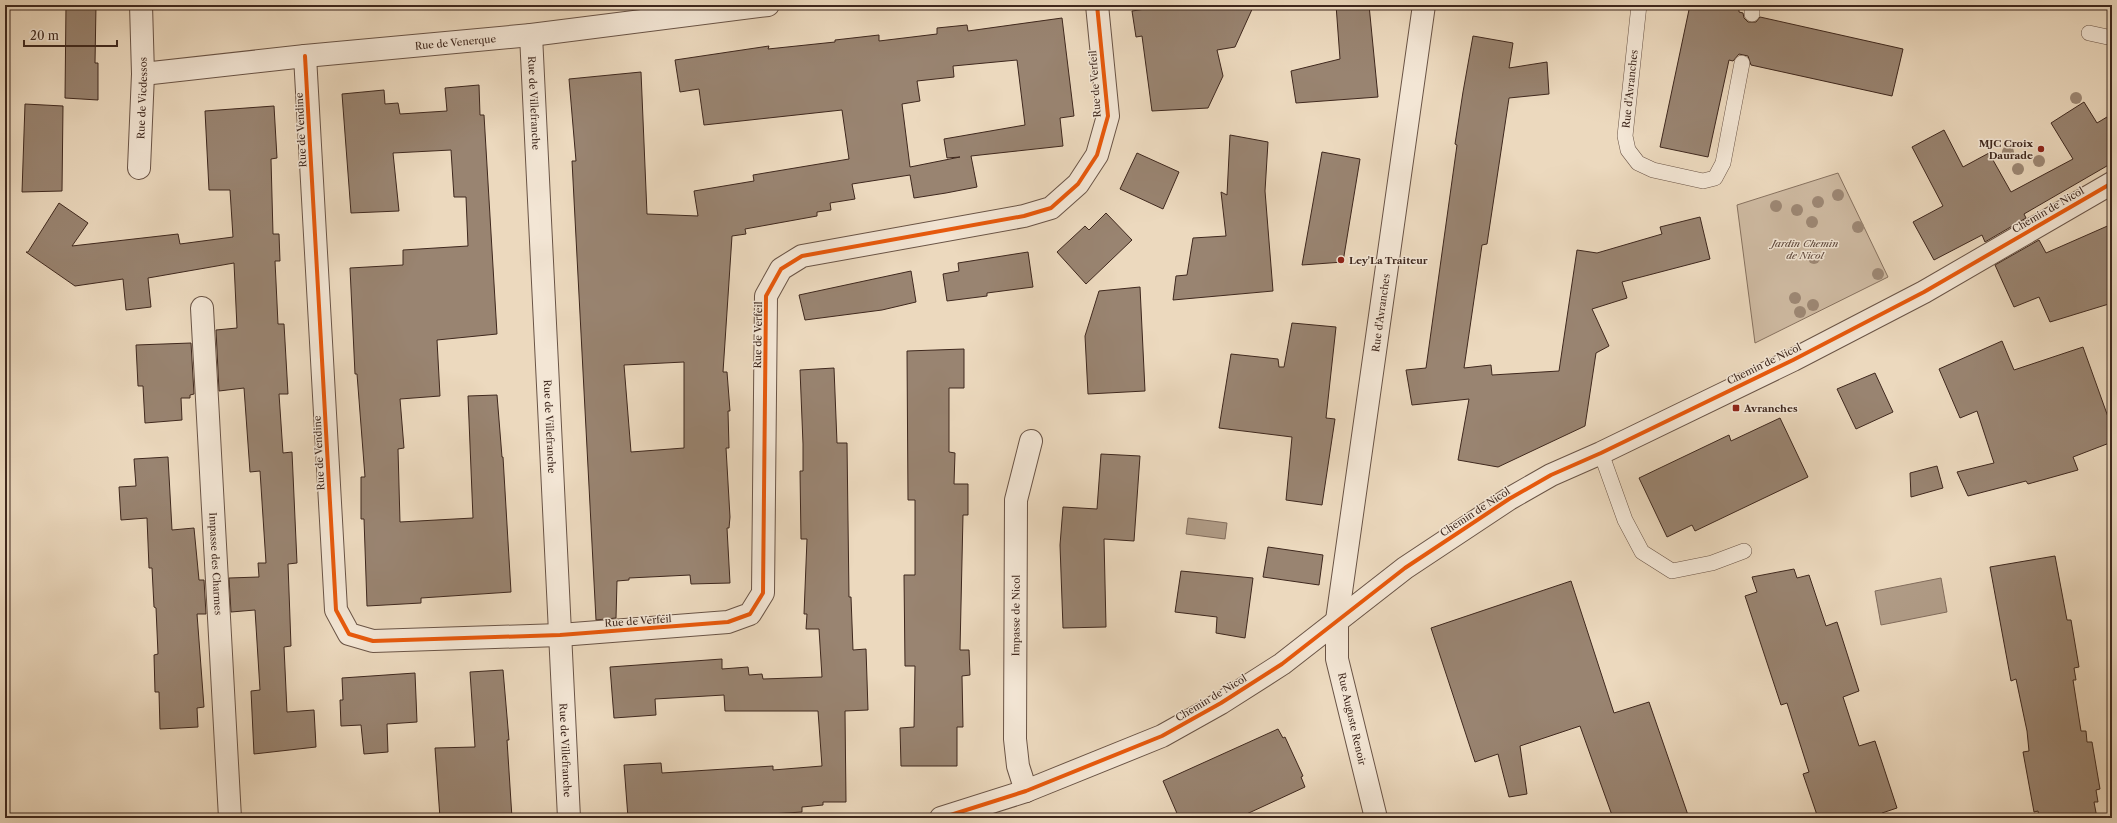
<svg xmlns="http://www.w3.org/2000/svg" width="2117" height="823" viewBox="0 0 2117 823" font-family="'Libre Caslon Text',serif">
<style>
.green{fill:#cfbba3;stroke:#877260}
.water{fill:#b19d88;stroke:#836e5e}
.building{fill:#998471;stroke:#3f281e;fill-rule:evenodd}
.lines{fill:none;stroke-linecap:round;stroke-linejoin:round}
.lane-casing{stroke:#6a5446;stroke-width:16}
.street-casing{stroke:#6a5446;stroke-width:24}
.lane{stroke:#f3e6d5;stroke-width:15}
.street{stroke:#f3e6d5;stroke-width:22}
.cycleway-casing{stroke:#f3e6d5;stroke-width:6}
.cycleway{stroke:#e8590c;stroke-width:4}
.tree{fill:#9d8875}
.poi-dot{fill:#8f2418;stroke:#f3e6d5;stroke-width:1.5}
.labels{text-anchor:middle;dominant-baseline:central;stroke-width:3;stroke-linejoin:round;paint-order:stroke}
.street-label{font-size:10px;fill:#3f281e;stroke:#f3e6d5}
.poi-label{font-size:10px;font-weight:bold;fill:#3f281e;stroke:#f3e6d5;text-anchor:start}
.park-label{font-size:10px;font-style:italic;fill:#5c4539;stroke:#f3e6d5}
</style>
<rect width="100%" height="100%" fill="#ecd9be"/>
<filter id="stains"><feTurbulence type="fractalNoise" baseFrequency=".005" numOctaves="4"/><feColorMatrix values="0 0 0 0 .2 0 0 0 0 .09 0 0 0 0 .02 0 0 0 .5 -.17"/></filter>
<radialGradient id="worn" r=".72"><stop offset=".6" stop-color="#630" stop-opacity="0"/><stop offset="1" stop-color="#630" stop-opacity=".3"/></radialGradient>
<path class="green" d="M 1838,173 L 1888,277 L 1755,343 L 1737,205 Z"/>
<path class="water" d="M 1188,518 L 1227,523 L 1225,539 L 1186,534 Z
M 1941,578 L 1947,612 L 1881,625 L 1875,591 Z"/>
<path class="building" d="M 66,5 L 96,5 L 95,63 L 98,63 L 98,100 L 65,98 Z
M 1172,5 L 1254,5 L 1235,47 L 1217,50 L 1223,76 L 1208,108 L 1152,111 L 1142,36 L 1136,37 L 1132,11 Z
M 1336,5 L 1369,5 L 1378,97 L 1296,103 L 1291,71 L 1340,59 Z
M 1690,5 L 1739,5 L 1739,12 L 1743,13 L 1744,18 L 1748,22 L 1756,22 L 1760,17 L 1903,49 L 1892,96 L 1751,65 L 1748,56 L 1739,54 L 1733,61 L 1729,60 L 1708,157 L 1660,147 Z
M 1062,18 L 1074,116 L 1060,118 L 1063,146 L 971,156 L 977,187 L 946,193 L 914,198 L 910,175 L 852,184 L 855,199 L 830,203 L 831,210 L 817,212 L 817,216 L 745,229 L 746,234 L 732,236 L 723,372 L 727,372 L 730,411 L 728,411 L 729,448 L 726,448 L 730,517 L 729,528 L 727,528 L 730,583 L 691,584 L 690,575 L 629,578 L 629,580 L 617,581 L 616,618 L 596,620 L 572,161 L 576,161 L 569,79 L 641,72 L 647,214 L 698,216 L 694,191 L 754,181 L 753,175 L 849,159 L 842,110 L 704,125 L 699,89 L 680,92 L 675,60 L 769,46 L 768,49 L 835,42 L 835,40 L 879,35 L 879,41 L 937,34 L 937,28 L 967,25 L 968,31 ZM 1017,60 L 1025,125 L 944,139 L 947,158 L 960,157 L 910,167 L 902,104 L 920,101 L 917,81 L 954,77 L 953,66 ZM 684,362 L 684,448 L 631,452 L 624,365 Z
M 1473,36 L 1513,43 L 1509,68 L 1547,62 L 1549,94 L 1509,98 L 1487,244 L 1482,245 L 1464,368 L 1491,365 L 1492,375 L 1559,371 L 1577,250 L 1597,253 L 1662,234 L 1660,227 L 1700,217 L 1710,259 L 1622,282 L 1627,298 L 1592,309 L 1609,346 L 1596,353 L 1585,426 L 1498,467 L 1458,460 L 1469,399 L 1412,405 L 1406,370 L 1426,368 L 1457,145 L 1455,144 L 1463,92 Z
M 479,85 L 480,115 L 484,115 L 497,334 L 437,340 L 440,396 L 400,399 L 404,448 L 398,449 L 400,522 L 473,518 L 468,396 L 497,395 L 502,457 L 503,457 L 511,592 L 421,598 L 421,603 L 367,606 L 364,519 L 361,519 L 361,477 L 365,477 L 357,374 L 355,374 L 350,268 L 403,265 L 403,250 L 468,246 L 466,197 L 454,197 L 451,150 L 393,153 L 399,211 L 351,213 L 342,94 L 384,90 L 385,104 L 398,103 L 400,114 L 447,111 L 445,88 Z
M 2084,102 L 2097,123 L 2112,114 L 2112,163 L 2024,214 L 2026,218 L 1985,242 L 1982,235 L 1934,260 L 1913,222 L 1943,206 L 1912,147 L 1944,130 L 1963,167 L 1989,153 L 2011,192 L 2073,159 L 2051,123 Z
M 25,104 L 63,106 L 62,191 L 22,192 Z
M 274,106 L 277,158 L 271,159 L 273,234 L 279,234 L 280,261 L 275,261 L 278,324 L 284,324 L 288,394 L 279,394 L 283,453 L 292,452 L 297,563 L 288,564 L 291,646 L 284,647 L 287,712 L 314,710 L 316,747 L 254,754 L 251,691 L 260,690 L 255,610 L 231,612 L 229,578 L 259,577 L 258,563 L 266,563 L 260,471 L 250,472 L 244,388 L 219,391 L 216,330 L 237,328 L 234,263 L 148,278 L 151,307 L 126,310 L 123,279 L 75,286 L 26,252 L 28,252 L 59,203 L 88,223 L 72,246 L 178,234 L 180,244 L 233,237 L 230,190 L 209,190 L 205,111 Z
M 1230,135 L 1268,142 L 1265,191 L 1273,291 L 1173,300 L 1176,276 L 1187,275 L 1193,238 L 1226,236 L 1221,192 L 1227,195 Z
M 1322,152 L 1360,159 L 1343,262 L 1302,265 Z
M 1137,153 L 1179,172 L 1163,209 L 1120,189 Z
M 1106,213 L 1132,240 L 1086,284 L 1057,252 L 1085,226 L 1089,230 Z
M 2112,224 L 2112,303 L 2050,322 L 2039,297 L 2014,307 L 1995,265 L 2039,240 L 2046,253 Z
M 1028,252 L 1033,287 L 987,293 L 987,296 L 947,301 L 943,274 L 959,271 L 958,263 Z
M 911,271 L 916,302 L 882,310 L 805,320 L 799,295 Z
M 1140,287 L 1145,391 L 1088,394 L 1085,336 L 1099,291 Z
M 1292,323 L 1336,327 L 1326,418 L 1335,419 L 1322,505 L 1286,500 L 1292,437 L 1219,428 L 1231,354 L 1278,359 L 1279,367 L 1284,367 Z
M 2002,341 L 2014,370 L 2083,347 L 2112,428 L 2112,442 L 2073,457 L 2078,470 L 2028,484 L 2026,481 L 1968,496 L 1957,472 L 1994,463 L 1977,411 L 1960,418 L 1939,369 Z
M 191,343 L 194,394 L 190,395 L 190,398 L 181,398 L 182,420 L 145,423 L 143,386 L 138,386 L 136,345 Z
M 964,349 L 964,388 L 949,388 L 949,452 L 955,453 L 954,484 L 968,484 L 968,515 L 963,515 L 960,650 L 969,650 L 970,675 L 962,676 L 963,727 L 957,727 L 957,766 L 901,766 L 900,728 L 914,727 L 915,666 L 905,666 L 904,575 L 915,575 L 915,500 L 908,500 L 907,351 Z
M 834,368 L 837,443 L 847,443 L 849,597 L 851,597 L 853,650 L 866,649 L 868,710 L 845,711 L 846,802 L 823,802 L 823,805 L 802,807 L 802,812 L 740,816 L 740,818 L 628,818 L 624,765 L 661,763 L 662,773 L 773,766 L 773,770 L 822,766 L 818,711 L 725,711 L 724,695 L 655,699 L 656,715 L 614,718 L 610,667 L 722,659 L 722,669 L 748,667 L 749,675 L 762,674 L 763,679 L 822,677 L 819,629 L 806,629 L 807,614 L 804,614 L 807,539 L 801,539 L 800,471 L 803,471 L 803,444 L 800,370 Z
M 1875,373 L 1893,412 L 1856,429 L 1837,389 Z
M 1780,418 L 1808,477 L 1695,531 L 1692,525 L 1667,537 L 1639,478 L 1729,435 L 1731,441 Z
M 1101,454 L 1140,456 L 1134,541 L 1104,539 L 1106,627 L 1063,628 L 1060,545 L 1063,507 L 1097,509 Z
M 168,457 L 172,530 L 194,528 L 199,580 L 204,580 L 206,614 L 197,614 L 204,707 L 197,708 L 198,727 L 160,729 L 159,692 L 155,692 L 154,655 L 158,654 L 156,608 L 154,607 L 152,568 L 149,568 L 147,518 L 121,520 L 119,487 L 136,486 L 134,459 Z
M 1937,466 L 1943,488 L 1911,497 L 1910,473 Z
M 1268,547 L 1323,555 L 1319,585 L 1263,577 Z
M 2055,556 L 2067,620 L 2071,620 L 2079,667 L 2074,668 L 2076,680 L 2073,680 L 2081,731 L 2086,731 L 2087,742 L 2092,742 L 2100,789 L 2096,790 L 2098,802 L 2094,802 L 2097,818 L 2039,818 L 2038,811 L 2034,812 L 2023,752 L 2029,751 L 2027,731 L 2016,679 L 2011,681 L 1990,567 Z
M 1794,569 L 1797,578 L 1809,575 L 1826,626 L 1837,622 L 1859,691 L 1843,697 L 1859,746 L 1875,741 L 1897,808 L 1882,813 L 1883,818 L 1818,818 L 1803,774 L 1809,772 L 1787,703 L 1781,705 L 1745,596 L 1757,592 L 1752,577 Z
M 1181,571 L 1253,578 L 1245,638 L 1216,633 L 1217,617 L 1175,612 Z
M 1571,581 L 1614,713 L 1649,702 L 1689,818 L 1613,818 L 1580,726 L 1520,746 L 1527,794 L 1509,797 L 1498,754 L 1475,762 L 1431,628 Z
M 503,670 L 509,740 L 507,740 L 512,818 L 440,818 L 435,748 L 475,747 L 470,672 Z
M 415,673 L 417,722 L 387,724 L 388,752 L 364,754 L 361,725 L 341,726 L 340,700 L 343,700 L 342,678 Z
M 1278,729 L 1283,738 L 1285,737 L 1303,776 L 1301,777 L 1305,787 L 1238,818 L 1179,818 L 1163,781 Z"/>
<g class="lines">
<g class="lane-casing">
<path id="lane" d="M 1639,5 L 1625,136 L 1628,150 L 1638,163 L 1653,170 L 1703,181 L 1715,178 L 1723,163 L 1742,63
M 1752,5 L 1752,14
M 2089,33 L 2112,38
M 1601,453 L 1625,520 L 1642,552 L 1672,571 L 1712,563 L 1744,551"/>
</g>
<g class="street-casing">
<g id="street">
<path id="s1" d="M 531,35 L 569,818"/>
<path d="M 305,56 L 336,610 L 349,634 L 373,641 L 560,635 L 728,622 L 750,614 L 763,593 L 766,296 L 781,269 L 802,256 L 1024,216 L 1051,208 L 1078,184 L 1097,155 L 1108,116 L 1097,5"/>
<path id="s2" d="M 143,74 L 305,56 L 531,35 L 768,5"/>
<path id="s3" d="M 139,168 L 143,74 L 141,5"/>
<path id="s4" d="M 202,308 L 230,818"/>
<path id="s5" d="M 1026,791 L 1018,766 L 1015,739 L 1016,500 L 1031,441"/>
<path d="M 941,818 L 1026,791 L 1162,736 L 1221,703 L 1282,664 L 1405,568 L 1509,499 L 1551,475 L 1601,453 L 1793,360 L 1924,292 L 2112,183"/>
<path id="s6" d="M 1376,818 L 1337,659 L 1337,620 L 1424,5"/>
</g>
</g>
<use href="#lane" class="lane"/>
<use href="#street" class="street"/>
<g class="cycleway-casing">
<path id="cycleway" d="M 305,56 L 336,610 L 349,634 L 373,641 L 560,635 L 728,622 L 750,614 L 763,593 L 766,296 L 781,269 L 802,256 L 1024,216 L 1051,208 L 1078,184 L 1097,155 L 1108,116 L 1097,5
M 941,818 L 1026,791 L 1162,736 L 1221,703 L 1282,664 L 1405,568 L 1509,499 L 1551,475 L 1601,453 L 1793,360 L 1924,292 L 2112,183"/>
</g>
<use href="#cycleway" class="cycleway"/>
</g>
<g class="tree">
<circle cx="2076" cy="98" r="6"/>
<circle cx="2008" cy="152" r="6"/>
<circle cx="2039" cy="161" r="6"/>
<circle cx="2018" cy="169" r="6"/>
<circle cx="1838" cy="195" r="6"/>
<circle cx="1818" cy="202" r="6"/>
<circle cx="1776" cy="206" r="6"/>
<circle cx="1797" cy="210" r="6"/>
<circle cx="1812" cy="222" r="6"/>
<circle cx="1858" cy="227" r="6"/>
<circle cx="1814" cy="258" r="6"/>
<circle cx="1878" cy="274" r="6"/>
<circle cx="1795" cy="298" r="6"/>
<circle cx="1813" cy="305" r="6"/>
<circle cx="1800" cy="312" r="6"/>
</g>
<g class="poi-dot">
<circle cx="2041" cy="149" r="4"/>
<circle cx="1341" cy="260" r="4"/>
<rect x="1732" y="404" width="8" height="8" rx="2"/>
</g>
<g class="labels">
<g class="street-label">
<text stroke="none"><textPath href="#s2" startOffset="314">Rue de Venerque</textPath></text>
<text transform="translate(1095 84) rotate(-94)">Rue de Verfeil</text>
<text transform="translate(1630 89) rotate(-84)">Rue d'Avranches</text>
<text stroke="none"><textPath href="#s3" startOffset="70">Rue de Vicdessos</textPath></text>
<text stroke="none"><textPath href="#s1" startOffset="68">Rue de Villefranche</textPath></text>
<text transform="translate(301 130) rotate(-93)">Rue de Vendine</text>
<text transform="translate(2048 210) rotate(-30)">Chemin de Nicol</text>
<text stroke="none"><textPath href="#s6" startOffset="513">Rue d'Avranches</textPath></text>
<text transform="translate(758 335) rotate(-89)">Rue de Verfeil</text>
<text transform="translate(1764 364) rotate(-26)">Chemin de Nicol</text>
<text stroke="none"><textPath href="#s1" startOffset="392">Rue de Villefranche</textPath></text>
<text transform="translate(319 453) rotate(-93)">Rue de Vendine</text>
<text transform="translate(1475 512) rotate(-33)">Chemin de Nicol</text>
<text stroke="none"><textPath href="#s4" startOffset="256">Impasse des Charmes</textPath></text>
<text stroke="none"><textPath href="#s5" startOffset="177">Impasse de Nicol</textPath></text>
<text transform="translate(638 621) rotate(-4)">Rue de Verfeil</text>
<text transform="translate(1211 698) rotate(-31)">Chemin de Nicol</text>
<text transform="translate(1352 719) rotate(77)">Rue Auguste Renoir</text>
<text stroke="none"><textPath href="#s1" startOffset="716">Rue de Villefranche</textPath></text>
</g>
<g class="poi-label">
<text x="2033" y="143" text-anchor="end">MJC Croix<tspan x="2033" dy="12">Daurade</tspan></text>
<text x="1349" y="260">Ley'La Traiteur</text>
<text x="1744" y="408">Avranches</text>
</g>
<g class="park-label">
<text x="1805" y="243">Jardin Chemin<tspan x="1805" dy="12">de Nicol</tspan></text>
</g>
</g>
<rect width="2117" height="823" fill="none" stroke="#ecd9be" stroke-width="20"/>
<rect x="6" y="6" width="2105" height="811" fill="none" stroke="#3f281e" stroke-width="2"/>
<rect x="10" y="10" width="2097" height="803" fill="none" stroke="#3f281e"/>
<path d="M24 40v6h93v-6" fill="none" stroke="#3f281e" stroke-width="2"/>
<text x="30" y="40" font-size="12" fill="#3f281e" stroke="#f3e6d5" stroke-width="3" paint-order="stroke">20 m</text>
<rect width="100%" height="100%" filter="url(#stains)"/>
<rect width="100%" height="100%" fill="url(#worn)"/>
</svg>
